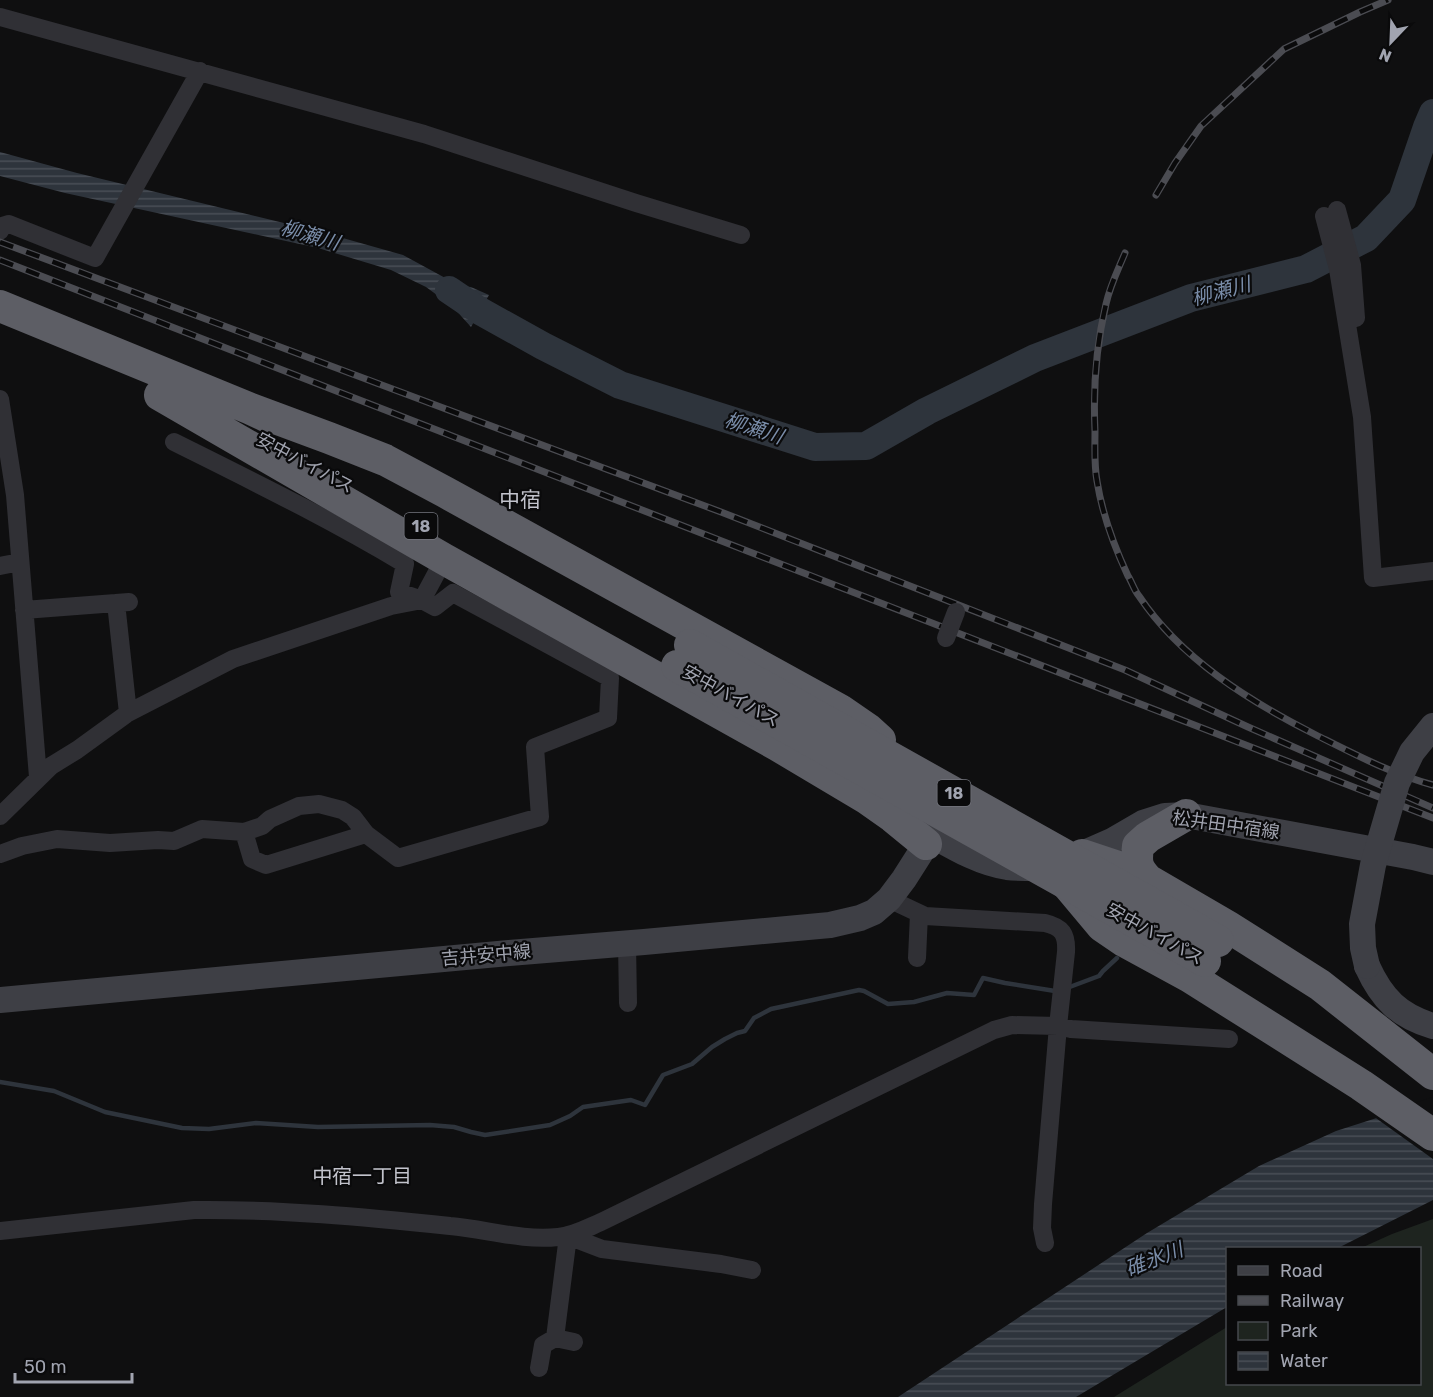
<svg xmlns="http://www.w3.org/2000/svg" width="1433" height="1397" viewBox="0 0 1433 1397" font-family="Rubik,'Noto Sans JP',sans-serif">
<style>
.green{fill:#1e241f}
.water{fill:url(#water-rules)}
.pier{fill:#0f0f10}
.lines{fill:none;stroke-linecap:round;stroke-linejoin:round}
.stream{stroke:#2e343c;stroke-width:4.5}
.river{stroke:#2e343c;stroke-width:28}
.street{stroke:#303035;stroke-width:18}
.secondary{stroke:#3e3f45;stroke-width:26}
.highway{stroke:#5d5e65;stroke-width:32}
.rail-casing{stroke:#4b4c52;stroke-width:7}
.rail{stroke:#0a0a0b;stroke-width:4.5;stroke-dasharray:14;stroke-linecap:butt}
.street-bridge{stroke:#303035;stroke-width:18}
.secondary-bridge{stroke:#3e3f45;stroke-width:26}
.highway-bridge{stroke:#5d5e65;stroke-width:32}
.labels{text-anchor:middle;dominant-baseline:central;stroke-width:4.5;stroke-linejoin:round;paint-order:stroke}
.shield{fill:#0a0a0b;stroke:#74767e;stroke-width:1.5}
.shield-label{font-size:16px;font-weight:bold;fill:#a1a4b0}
.street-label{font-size:18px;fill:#a1a4b0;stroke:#0a0a0b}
.water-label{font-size:20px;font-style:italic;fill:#7a8da9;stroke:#0a0a0b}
.neighbourhood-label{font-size:20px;fill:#c2c3cc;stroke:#0a0a0b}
.quarter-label{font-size:21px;fill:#c2c3cc;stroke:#0a0a0b}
</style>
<defs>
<pattern id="water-rules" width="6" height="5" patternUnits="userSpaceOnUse" patternTransform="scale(1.5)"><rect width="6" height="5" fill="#2e343c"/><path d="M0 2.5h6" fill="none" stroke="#494e56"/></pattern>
</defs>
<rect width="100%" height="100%" fill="#0f0f10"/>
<path class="green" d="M 1433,1219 L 1433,1397 L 1114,1397 L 1227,1327 L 1228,1384 L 1420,1384 L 1420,1248 L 1361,1248 L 1392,1234 Z"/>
<path class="water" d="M 0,152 L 77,173 L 325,233 L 403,255 L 460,286 L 471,287 L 489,295 L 471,327 L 452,306 L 426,287 L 391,270 L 318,248 L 65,193 L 0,176 Z
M 1433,1100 L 1433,1200 L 1338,1248 L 1228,1248 L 1227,1307 L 1076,1397 L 898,1397 L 1147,1233 L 1259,1166 L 1336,1131 Z"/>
<path class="pier" d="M 1433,1097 L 1433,1159 L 1373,1116 Z"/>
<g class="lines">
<path class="stream" d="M 1067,988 L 1099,976 L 1103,971 L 1117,958
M 0,1082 L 54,1091 L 105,1112 L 182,1128 L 209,1129 L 256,1123 L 318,1127 L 430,1125 L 454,1127 L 471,1132 L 485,1135 L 550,1125 L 570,1116 L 583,1107 L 631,1100 L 645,1105 L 663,1075 L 692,1064 L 712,1047 L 725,1039 L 737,1033 L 745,1031 L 754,1018 L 771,1009 L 859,990 L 864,991 L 888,1004 L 914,1002 L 947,993 L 974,995 L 983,978 L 1005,983 L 1055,991 L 1059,990"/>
<path class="river" d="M 449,290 L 480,311 L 543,346 L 620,385 L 815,447 L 866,446 L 927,411 L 1035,358 L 1191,298 L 1306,269 L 1366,238 L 1402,200 L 1427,127 L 1433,113"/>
<path class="street" d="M 0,17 L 424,134 L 636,203 L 741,235
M 1337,210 L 1352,265 L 1356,318
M 1324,216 L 1338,269 L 1362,417 L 1373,578 L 1433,571
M 0,231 L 2,226 L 9,224 L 95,258 L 200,71
M 0,399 L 15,495 L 38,777
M 0,566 L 20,562
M 116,603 L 128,713
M 24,610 L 129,602
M 0,816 L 51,766 L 77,750 L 128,713 L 233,659 L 391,606 L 422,600 L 444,559
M 244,832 L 252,859 L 266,865 L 366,834
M 0,854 L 22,846 L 57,839 L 110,843 L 158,840 L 174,841 L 202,829 L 244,832 L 262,826 L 270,819 L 299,806 L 319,804 L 342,810 L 353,817 L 366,834 L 398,858 L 540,817 L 535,747 L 608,718 L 610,678 L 453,593 L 435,607 L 422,600 L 399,592 L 405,564 C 330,519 252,481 174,442
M 889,899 L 925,916 L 1045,923 C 1062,927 1067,934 1066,952 L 1058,1026 L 1043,1204 L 1042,1228 L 1045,1243
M 627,943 L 628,1003
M 917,958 L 919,914
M 0,1231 L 194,1210 C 279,1209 365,1217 450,1226 C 486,1229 522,1241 558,1237 C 573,1236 587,1228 601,1222 L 994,1030 L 1012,1025 L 1058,1026 L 1071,1029 L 1229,1039
M 568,1236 L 602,1249 L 721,1264 L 752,1270
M 568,1236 L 555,1338 L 574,1342
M 539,1368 L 543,1345 L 555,1338"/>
<path class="secondary" d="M 932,835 C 955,848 980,863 1007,867 C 1016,868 1026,868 1036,868
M 1071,859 L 1112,841 L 1143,823 L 1165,816 L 1186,815 L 1413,857 L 1433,862
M 1367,966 C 1382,999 1399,1016 1433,1026
M 0,1000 L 509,953 L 644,942 L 830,925 L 860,918 L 874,912 L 889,899 L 904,879 L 932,835 L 963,805"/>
<path class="highway" d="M 0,306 L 251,409 L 268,417
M 160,395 L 444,559 L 777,745 L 866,798 L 893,817 L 926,844
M 251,409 L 329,438 L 385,460 L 445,492 L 840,710 L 869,730 L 880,740
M 1082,855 L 1118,867 L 1148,880 L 1227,926 L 1320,985 L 1433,1074
M 1148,880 C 1136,868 1136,862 1138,846 L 1148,837 L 1186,815
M 1066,883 L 1102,926 L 1124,941 L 1190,977 L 1271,1028 L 1361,1085 L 1433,1135"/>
<g class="rail-casing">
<path id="rail" d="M 1156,195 L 1175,163 L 1201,126 L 1284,49 L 1360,12 L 1388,0
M 0,242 L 721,512 L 1125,670 L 1248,727 L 1433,808
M 1125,253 C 1118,270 1110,286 1106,304 C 1096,346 1093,388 1095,431 C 1095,447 1094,465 1097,481 C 1102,513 1114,546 1128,576 C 1132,582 1134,590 1139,596 C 1181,659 1249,701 1316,735 C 1354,754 1392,774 1433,785
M 0,260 L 1433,818"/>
</g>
<use href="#rail" class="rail"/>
<path class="street-bridge" d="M 946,638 L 956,612"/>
<path class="secondary-bridge" d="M 1367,966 L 1363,948 L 1362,924 L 1373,865 L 1397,783 L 1412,752 L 1433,726"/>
<path class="highway-bridge" d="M 690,645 L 1218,941
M 677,666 L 1205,961"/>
</g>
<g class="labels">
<g class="shield">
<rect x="404.5" y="513" width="33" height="26" rx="4.5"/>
<rect x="937.5" y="780" width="33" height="26" rx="4.5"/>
</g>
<g class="shield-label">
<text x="421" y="526">18</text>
<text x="954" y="793">18</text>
</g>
<g class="street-label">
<text transform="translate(305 463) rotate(28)">安中バイパス</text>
<text transform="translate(731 696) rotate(29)">安中バイパス</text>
<text transform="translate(1226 825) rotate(8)">松井田中宿線</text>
<text transform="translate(1155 934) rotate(29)">安中バイパス</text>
<text transform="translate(486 955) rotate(-5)">吉井安中線</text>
</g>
<g class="water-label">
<text transform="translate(310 235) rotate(16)">柳瀬川</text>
<text transform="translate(1221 291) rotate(-15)">柳瀬川</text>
<text transform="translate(754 428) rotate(18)">柳瀬川</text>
<text transform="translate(1154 1259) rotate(-21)">碓氷川</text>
</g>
<g class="neighbourhood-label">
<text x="362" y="1176">中宿一丁目</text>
</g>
<g class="quarter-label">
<text x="520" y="499">中宿</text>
</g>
</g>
<rect x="1226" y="1247" width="195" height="138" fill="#0a0a0b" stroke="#46484d" stroke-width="1.5"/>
<rect x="1238" y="1266" width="30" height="9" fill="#3e3f45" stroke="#46484d" stroke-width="1.5"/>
<text x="1280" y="1277" font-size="18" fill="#a1a4b0">Road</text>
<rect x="1238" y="1296" width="30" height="9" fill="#4b4c52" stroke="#46484d" stroke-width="1.5"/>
<text x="1280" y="1307" font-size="18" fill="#a1a4b0">Railway</text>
<rect x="1238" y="1322" width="30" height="18" fill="#1e241f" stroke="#46484d" stroke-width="1.5"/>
<text x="1280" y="1337" font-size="18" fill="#a1a4b0">Park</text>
<rect x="1238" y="1352" width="30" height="18" fill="url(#water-rules)" stroke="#46484d" stroke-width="1.5"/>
<text x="1280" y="1367" font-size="18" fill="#a1a4b0">Water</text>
<g transform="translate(1391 42) rotate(203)" stroke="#0a0a0b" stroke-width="4.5" paint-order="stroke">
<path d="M0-4.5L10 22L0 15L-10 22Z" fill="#a1a4b0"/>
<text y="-9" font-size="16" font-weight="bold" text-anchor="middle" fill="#a1a4b0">N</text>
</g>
<path d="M15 1373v9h117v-9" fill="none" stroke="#a1a4b0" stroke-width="3"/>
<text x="24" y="1373" font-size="18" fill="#a1a4b0" stroke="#0a0a0b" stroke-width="4.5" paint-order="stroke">50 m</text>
</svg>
